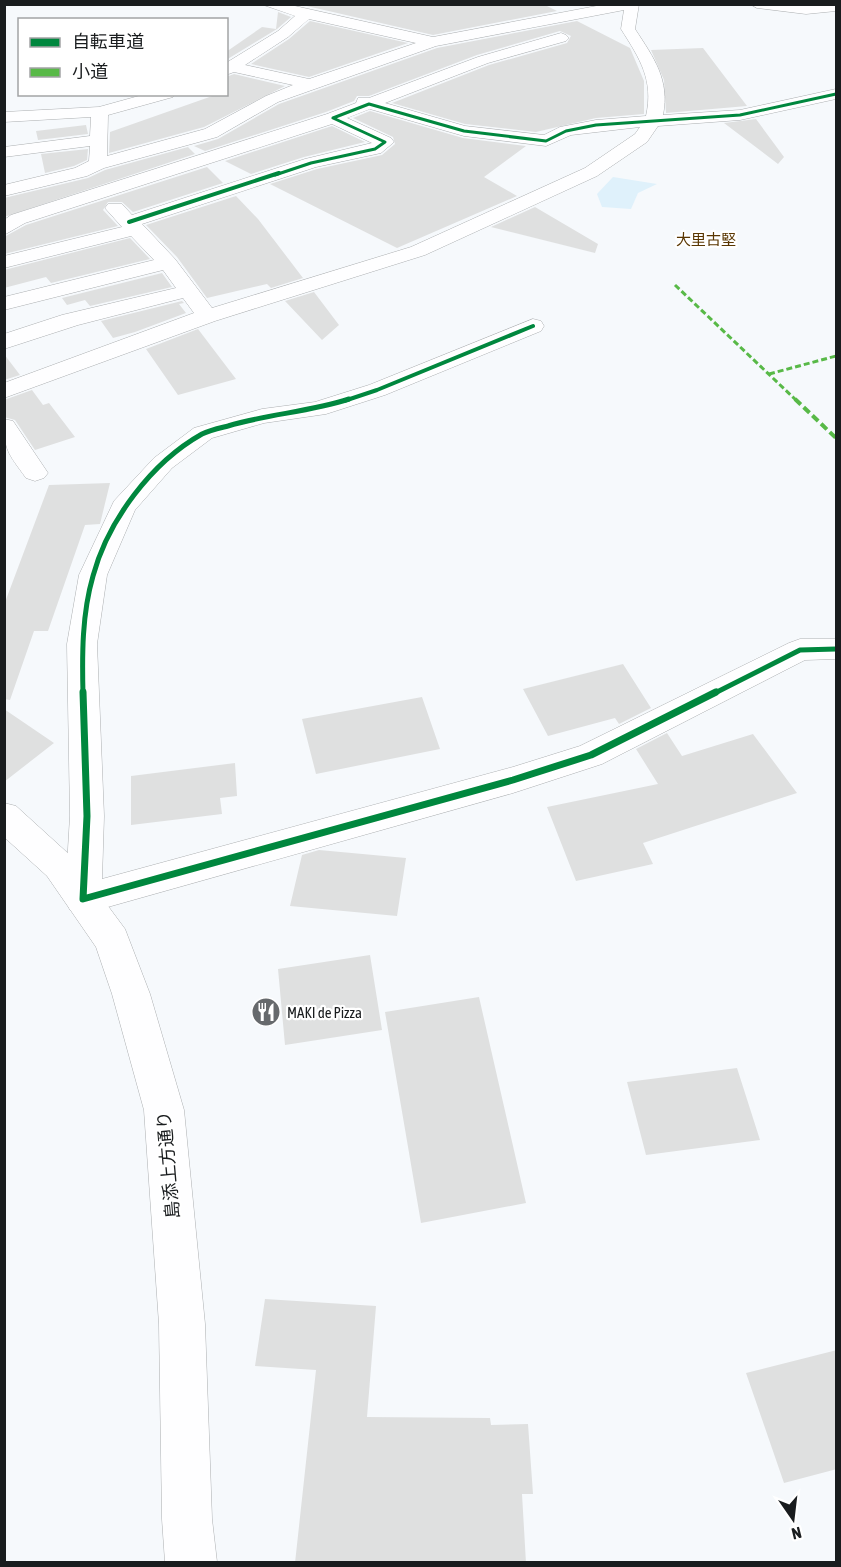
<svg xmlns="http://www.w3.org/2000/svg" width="841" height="1567" viewBox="0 0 841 1567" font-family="'Asap Condensed','Noto Sans JP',sans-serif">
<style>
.green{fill:#dff1fb}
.building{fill:#dfe0e0}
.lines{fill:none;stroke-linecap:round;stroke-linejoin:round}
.minor-casing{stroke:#acafb1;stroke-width:1}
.tertiary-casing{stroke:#acafb1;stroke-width:1}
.minor{fill:#fefeff;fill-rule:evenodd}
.tertiary{fill:#fefeff;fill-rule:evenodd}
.quiet-far1{stroke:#58b947;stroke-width:3;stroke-dasharray:6 3;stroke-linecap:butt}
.quiet{stroke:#58b947;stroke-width:4;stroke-dasharray:8 4;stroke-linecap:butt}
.cycleway-far3-casing{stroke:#fff;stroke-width:4.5}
.cycleway-far2-casing{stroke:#fff;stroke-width:6}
.cycleway-far1-casing{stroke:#fff;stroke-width:8}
.cycleway-casing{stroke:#fff;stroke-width:10}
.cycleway-far3{stroke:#00873e;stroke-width:3}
.cycleway-far2{stroke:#00873e;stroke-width:4}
.cycleway-far1{stroke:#00873e;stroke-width:5}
.cycleway{stroke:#00873e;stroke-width:7}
.labels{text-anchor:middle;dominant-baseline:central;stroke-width:4.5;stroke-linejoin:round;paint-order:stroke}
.far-quarter-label{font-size:15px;fill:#5a3601;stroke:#fff}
.poi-label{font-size:15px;fill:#191c1e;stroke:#fff;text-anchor:start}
.near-street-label{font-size:18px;fill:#191c1e;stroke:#fff}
</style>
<rect width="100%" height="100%" fill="#f6f9fc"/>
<path class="green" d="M 613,177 L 657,184 L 638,193 L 631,209 L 602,207 L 597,194 Z"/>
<path class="building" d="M 298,4 L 543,4 L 557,11 L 433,35 Z
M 278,12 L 291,17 L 277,29 L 226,60 L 226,52 L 262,27 L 276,29 Z
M 310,21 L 408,43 L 309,77 L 251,64 L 289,39 Z
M 577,21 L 630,48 L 644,81 L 644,114 L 596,118 L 536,132 L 465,124 L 392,103 L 489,65 L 567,43 L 571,36 L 560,31 L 477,55 L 369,96 L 357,96 L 354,101 L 326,112 L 205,151 L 194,146 L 218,139 L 279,104 L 437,48 Z
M 703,48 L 747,106 L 666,113 L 664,80 L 651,50 Z
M 234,74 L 285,86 L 204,127 L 109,153 L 110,132 L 218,94 L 226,94 L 226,77 Z
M 370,111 L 463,138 L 526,146 L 484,177 L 517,196 L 397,248 L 270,184 L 317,169 L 382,155 L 395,144 L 393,137 L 353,118 Z
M 756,119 L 784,157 L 778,164 L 724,123 Z
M 86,125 L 88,134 L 38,140 L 36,131 Z
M 332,126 L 365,142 L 304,157 L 251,174 L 225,161 Z
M 188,147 L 195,154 L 4,217 L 4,198 L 88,178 L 105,170 Z
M 88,149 L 87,160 L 74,166 L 45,173 L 41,154 Z
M 207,167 L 223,183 L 133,212 L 122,202 L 108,202 L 103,210 L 118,226 L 4,254 L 4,237 L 26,225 Z
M 236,196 L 258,219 L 303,278 L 271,288 L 267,284 L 207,298 L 177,257 L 146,225 Z
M 535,207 L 598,244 L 595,253 L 491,227 Z
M 130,238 L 150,259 L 51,283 L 46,277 L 4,288 L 4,270 Z
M 162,273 L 172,287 L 90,306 L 85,300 L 67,305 L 62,298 Z
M 314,292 L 339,325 L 322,340 L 285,301 Z
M 182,301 L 184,303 L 179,304 L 186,313 L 135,332 L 113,338 L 101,321 Z
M 198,329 L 236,379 L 178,395 L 146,349 Z
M 4,354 L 20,375 L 4,380 Z
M 32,390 L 43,405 L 49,403 L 75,437 L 35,450 L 15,420 L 4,417 L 4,400 Z
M 110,483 L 100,524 L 85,525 L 48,631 L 34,631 L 10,700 L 4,699 L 4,605 L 49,485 Z
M 623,664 L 651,708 L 619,724 L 615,718 L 548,736 L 523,689 Z
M 422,697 L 440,749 L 316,774 L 302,719 Z
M 4,709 L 54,743 L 4,782 Z
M 667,733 L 682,756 L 753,734 L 797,793 L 643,843 L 653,864 L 576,881 L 547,807 L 658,784 L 636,749 Z
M 235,763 L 237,796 L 220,798 L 222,814 L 131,825 L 131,776 Z
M 319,850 L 406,858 L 397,916 L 290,906 L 302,855 Z
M 370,955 L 382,1030 L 285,1045 L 278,969 Z
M 479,997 L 526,1203 L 421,1223 L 385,1012 Z
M 737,1068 L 760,1140 L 646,1155 L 627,1082 Z
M 265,1299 L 376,1306 L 367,1417 L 490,1418 L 491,1425 L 528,1424 L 533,1494 L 522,1494 L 526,1563 L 295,1563 L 316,1370 L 255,1366 Z
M 837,1350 L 837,1469 L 784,1483 L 746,1373 Z"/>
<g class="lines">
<g class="minor-casing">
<path id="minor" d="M 261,4 L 286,4 L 433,37 L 607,4 L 639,4 L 635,29 C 654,58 670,80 663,115 L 740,110 L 836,89 L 836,99 L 740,120 L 658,126 L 647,142 L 597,176 L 425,255 L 215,321 L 4,398 L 4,383 L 194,313 L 183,298 L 78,325 L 4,349 L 4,334 L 62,315 L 176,288 L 163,270 L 4,310 L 4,297 L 154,260 L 131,236 L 4,268 L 4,256 L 122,227 L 105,208 L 108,204 L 122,204 L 132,215 L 305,159 L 372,143 L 332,124 L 25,223 L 4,235 L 4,220 L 11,215 L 327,114 L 356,103 L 358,98 L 369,98 L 478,57 L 561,33 L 566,35 L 569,38 L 566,41 L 488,63 L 385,103 L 465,126 L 544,135 L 560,127 L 596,120 L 646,116 C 654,80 640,59 621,29 L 624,10 L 436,46 L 278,102 L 217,137 L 104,168 L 87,176 L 4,196 L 4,185 L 75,168 L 89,161 L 90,146 L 4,157 L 4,147 L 90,136 L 91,117 L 4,122 L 4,112 L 99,107 L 146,94 L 175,94 L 173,97 L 108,115 L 107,156 L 205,129 L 266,96 L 293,85 L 234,72 L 226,75 L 226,63 L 278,31 L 295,16 ZM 309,19 L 416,43 L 309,79 L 245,65 L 288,37 ZM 370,109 L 464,136 L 546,146 L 571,135 L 640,127 L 635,134 L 585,168 L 411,247 L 212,308 L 175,259 L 142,224 L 316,167 L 381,153 L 394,142 L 391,138 L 347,118 Z
M 750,4 L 836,4 L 836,11 L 806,14 L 757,8 Z
M 533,319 L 541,321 L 544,326 L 541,331 L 385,395 L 326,414 L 264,423 L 212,438 L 172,468 L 135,510 L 107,575 L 97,644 L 104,816 L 102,879 L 513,767 L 580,746 L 789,643 L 800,639 L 836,639 L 836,659 L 805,660 L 602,764 L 513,793 L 83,914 L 70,910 L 65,899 L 70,816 L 67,644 L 79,575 L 114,501 L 154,458 L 194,428 L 262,409 L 315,402 L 369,385 Z
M 4,419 L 13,421 L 48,473 L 44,478 L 35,481 L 26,478 C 8,453 4,451 4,419 Z"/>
</g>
<g class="tertiary-casing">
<path id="tertiary" d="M 4,803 L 16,806 L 71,856 L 125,929 L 150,994 L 184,1110 L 205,1324 L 212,1519 L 217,1562 L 165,1562 L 162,1519 L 159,1324 L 144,1110 L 112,994 L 96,947 L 47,876 L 4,837 Z"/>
</g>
<use href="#minor" class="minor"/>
<use href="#tertiary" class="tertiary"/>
<path class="quiet-far1" d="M 675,285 L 797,401
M 769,374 L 836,356"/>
<path class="quiet" d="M 795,399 L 836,438"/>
<g class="cycleway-far3-casing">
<path id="cycleway-far3" d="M 275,175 L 311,163 L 375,149 L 385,142 L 333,118 L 369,104 L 464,131 L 546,141 L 566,131 L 596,125 L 740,115 L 836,94"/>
</g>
<g class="cycleway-far2-casing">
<path id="cycleway-far2" d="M 129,222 L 279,173
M 344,401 L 377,390 L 533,326"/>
</g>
<g class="cycleway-far1-casing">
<path id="cycleway-far1" d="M 83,694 C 82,654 82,614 93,576 C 108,520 152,462 202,434 C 210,430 220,428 228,426 C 268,414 309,412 349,399
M 713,694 L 800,650 L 836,649"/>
</g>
<g class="cycleway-casing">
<path id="cycleway" d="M 83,692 L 87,816 L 83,899 L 513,780 L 591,755 L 716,692"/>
</g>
<use href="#cycleway-far3" class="cycleway-far3"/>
<use href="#cycleway-far2" class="cycleway-far2"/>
<use href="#cycleway-far1" class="cycleway-far1"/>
<use href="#cycleway" class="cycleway"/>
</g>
<defs>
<g id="restaurant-disc" transform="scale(1.5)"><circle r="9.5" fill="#66696c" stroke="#fff"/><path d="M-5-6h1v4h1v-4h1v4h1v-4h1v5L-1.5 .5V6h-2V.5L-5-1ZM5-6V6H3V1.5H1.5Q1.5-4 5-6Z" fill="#fff"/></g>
</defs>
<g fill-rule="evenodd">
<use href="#restaurant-disc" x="266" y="1012"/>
</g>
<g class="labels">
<g class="far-quarter-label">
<text x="706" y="239">大里古堅</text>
</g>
<g class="poi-label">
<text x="287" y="1012">MAKI de Pizza</text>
</g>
<g class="near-street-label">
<text transform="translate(168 1165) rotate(-95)">島添上方通り</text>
</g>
</g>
<rect width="841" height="1567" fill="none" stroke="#191c1e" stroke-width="12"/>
<rect x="18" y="18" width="210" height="78" fill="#ffffff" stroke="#a3a4a5" stroke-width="1.5"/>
<rect x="30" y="38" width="30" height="9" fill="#00873e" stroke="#a3a4a5" stroke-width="1.5"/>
<text x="72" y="48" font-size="18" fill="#191c1e">自転車道</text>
<rect x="30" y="68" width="30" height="9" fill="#58b947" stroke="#a3a4a5" stroke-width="1.5"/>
<text x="72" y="78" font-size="18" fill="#191c1e">小道</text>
<g transform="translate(793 1519) rotate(166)" stroke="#ffffff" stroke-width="4.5" paint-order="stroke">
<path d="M0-4.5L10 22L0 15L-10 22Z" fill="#191c1e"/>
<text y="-9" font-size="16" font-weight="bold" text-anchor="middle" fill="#191c1e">N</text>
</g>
</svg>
